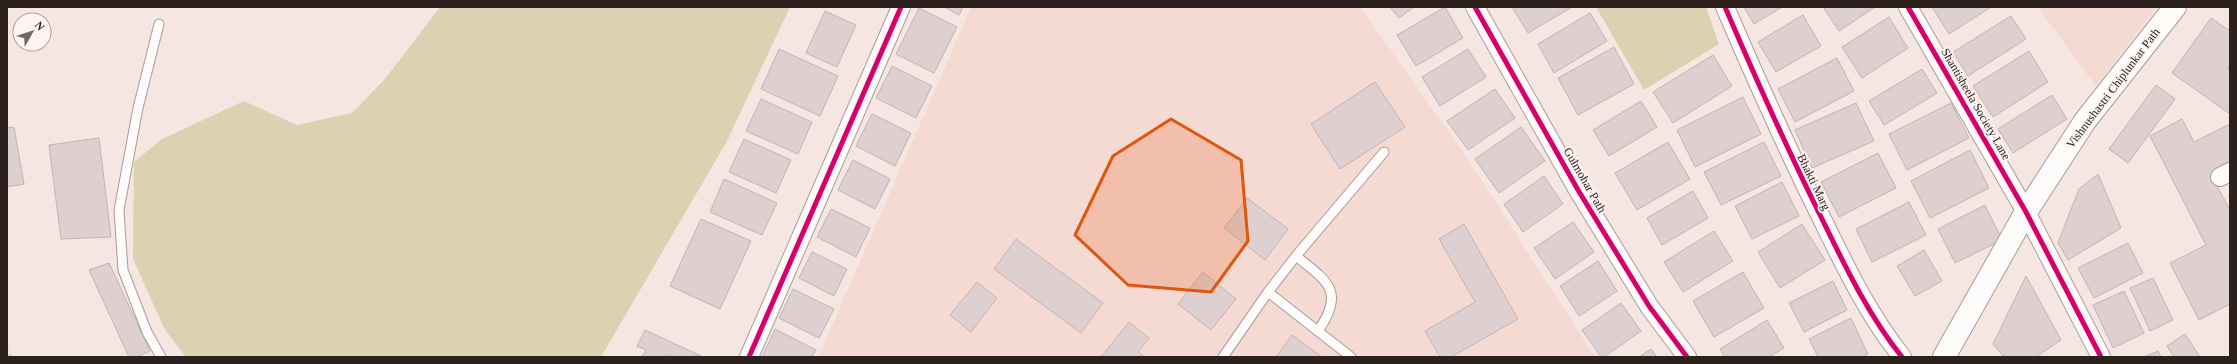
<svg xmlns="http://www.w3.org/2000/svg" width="2237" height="364" viewBox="0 0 2237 364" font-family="Georgia,serif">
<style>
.built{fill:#f5dad4}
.green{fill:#dcd1b0}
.building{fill:#ded0d0;stroke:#c2b4b5}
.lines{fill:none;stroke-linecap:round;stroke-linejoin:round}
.lane-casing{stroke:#a99c99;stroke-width:11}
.street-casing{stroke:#a99c99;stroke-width:20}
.primary-casing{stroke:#a99c99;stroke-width:24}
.lane{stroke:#fefbfb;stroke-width:9}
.street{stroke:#fefbfb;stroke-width:18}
.primary{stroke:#fefbfb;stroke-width:22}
.rail{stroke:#cdc9c8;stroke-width:3;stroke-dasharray:2 4;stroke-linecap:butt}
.cycleway-casing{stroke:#fbf4f2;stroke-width:8}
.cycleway{stroke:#d6006c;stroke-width:5}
.marked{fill:#df560d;fill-opacity:0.2;stroke:#df560d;stroke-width:3;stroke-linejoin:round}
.labels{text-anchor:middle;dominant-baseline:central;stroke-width:4;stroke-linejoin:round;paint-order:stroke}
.street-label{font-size:12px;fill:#2d211e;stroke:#fbf4f2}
</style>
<rect width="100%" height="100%" fill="#f6e6e2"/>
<path class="built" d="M 971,7 L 1360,7 L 1462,150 L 1595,357 L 818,357 Z
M 2038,7 L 2157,7 L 2096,87 Z"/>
<path class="green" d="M 440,7 L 790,7 L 727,141 L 601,357 L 186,357 L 165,330 L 133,259 L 134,162 L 162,139 L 244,101 L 297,125 L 352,113 L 385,79 Z
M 1596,7 L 1706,7 L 1719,44 L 1644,90 Z"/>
<path class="building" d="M 944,7 L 963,7 L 959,15 Z
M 1390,7 L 1414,7 L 1399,18 Z
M 1445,7 L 1463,38 L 1416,66 L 1397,35 Z
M 1512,7 L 1572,7 L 1528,33 Z
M 1744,7 L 1782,7 L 1754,24 Z
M 1823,7 L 1875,7 L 1839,31 Z
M 1932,7 L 1991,7 L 1949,34 Z
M 919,8 L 957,27 L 934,73 L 896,54 Z
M 825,11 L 856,25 L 837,67 L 806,53 Z
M 1590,13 L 1607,41 L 1554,73 L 1538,44 Z
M 1803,15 L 1821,46 L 1776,72 L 1758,42 Z
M 2011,16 L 2026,39 L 1968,76 L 1953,52 Z
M 1889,17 L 1908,48 L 1862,78 L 1842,47 Z
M 2211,18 L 2230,31 L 2230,65 L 2228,69 L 2230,70 L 2230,114 L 2172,73 Z
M 1614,47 L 1634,84 L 1578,115 L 1558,78 Z
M 779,49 L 838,76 L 820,116 L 761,89 Z
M 1468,49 L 1486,77 L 1440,106 L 1422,77 Z
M 2029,51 L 2048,82 L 1993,117 L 1973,86 Z
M 1713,55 L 1732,86 L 1673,123 L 1653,92 Z
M 1837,58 L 1854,91 L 1795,122 L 1778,89 Z
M 892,66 L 932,86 L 916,118 L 876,98 Z
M 1922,69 L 1937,93 L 1884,125 L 1869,101 Z
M 1375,82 L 1405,127 L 1340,169 L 1311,124 Z
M 2156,85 L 2175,99 L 2128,163 L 2109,149 Z
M 1495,89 L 1515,118 L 1468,150 L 1447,121 Z
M 2052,95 L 2067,119 L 2013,153 L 1998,129 Z
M 1743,97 L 1761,134 L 1695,167 L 1677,130 Z
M 761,99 L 812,122 L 798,154 L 746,131 Z
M 1641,101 L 1657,127 L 1609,156 L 1593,130 Z
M 1856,103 L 1874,141 L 1812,168 L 1795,130 Z
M 1951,103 L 1969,138 L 1907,170 L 1889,134 Z
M 872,114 L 911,133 L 895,166 L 856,146 Z
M 2182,119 L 2194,142 L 2230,124 L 2230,165 L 2211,175 L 2230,210 L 2230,304 L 2199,320 L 2170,263 L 2206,245 L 2150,136 Z
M 14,127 L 24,184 L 7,187 L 7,128 Z
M 1521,127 L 1545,161 L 1499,193 L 1475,159 Z
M 99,138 L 111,237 L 61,239 L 49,145 Z
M 744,139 L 791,160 L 776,193 L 729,172 Z
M 1668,142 L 1690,179 L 1637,210 L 1615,173 Z
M 1764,142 L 1781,176 L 1721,205 L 1704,172 Z
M 1970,150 L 1989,188 L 1930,218 L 1911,181 Z
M 1878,153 L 1896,188 L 1839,217 L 1821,182 Z
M 853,160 L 890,179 L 875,209 L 838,190 Z
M 2098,174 L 2121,228 L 2068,260 L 2058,243 L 2079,189 Z
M 1544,176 L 1563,204 L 1523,232 L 1504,204 Z
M 724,179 L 777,203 L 762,235 L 710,212 Z
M 1782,182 L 1799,216 L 1752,239 L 1735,206 Z
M 1693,191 L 1708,218 L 1662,245 L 1647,218 Z
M 1247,198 L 1288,229 L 1265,260 L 1224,228 Z
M 1909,202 L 1926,235 L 1872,262 L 1856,229 Z
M 1985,205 L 2002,240 L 1955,263 L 1938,229 Z
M 831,209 L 870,228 L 856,257 L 817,237 Z
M 701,219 L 751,241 L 720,309 L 670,286 Z
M 1573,222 L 1594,252 L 1555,279 L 1534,248 Z
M 1464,224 L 1518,319 L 1451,357 L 1440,357 L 1425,331 L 1475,302 L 1439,239 Z
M 1802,224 L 1825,260 L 1780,288 L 1758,252 Z
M 1714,231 L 1733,261 L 1683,292 L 1664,262 Z
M 1016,239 L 1103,303 L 1081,333 L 994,269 Z
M 2128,243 L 2143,273 L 2094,298 L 2078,268 Z
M 1924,250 L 1942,281 L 1915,296 L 1897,266 Z
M 812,252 L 847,269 L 834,296 L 799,278 Z
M 1598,261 L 1617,291 L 1579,316 L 1560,286 Z
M 109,263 L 150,351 L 137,357 L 129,357 L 89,270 Z
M 1203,272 L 1236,299 L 1211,330 L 1178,304 Z
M 1743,272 L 1764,308 L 1714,337 L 1693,301 Z
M 2026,276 L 2061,340 L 2036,357 L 2004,357 L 1993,344 Z
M 2153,278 L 2173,320 L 2150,331 L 2130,288 Z
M 1833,281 L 1847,310 L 1804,332 L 1789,303 Z
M 977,282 L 997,298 L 971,332 L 950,315 Z
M 793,289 L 834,309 L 819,338 L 779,318 Z
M 2124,291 L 2144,333 L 2113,348 L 2093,305 Z
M 1621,303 L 1641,331 L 1604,357 L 1601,357 L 1582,330 Z
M 1851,318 L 1868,354 L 1862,357 L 1818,357 L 1809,339 Z
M 1767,320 L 1784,348 L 1769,357 L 1725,357 L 1720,349 Z
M 1129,322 L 1149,338 L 1138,352 L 1145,357 L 1101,357 Z
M 775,329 L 816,350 L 812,357 L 762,357 Z
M 645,330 L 701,356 L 673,357 L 668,354 L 666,357 L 642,357 L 646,350 L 637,346 Z
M 2185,334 L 2200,357 L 2174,357 L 2167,346 Z
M 1292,335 L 1322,357 L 1276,357 Z
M 1651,349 L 1657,357 L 1639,357 Z
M 2158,351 L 2161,357 L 2144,357 Z"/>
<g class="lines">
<g class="lane-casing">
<path id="lane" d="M 159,24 L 138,108 L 119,210 L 123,270 L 147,332 L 161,357
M 1296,256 C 1327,281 1346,291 1318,331
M 1268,292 L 1351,357
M 1223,357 L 1268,292 L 1296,256 L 1384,152"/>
</g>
<g class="street-casing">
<path id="street" d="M 1475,7 L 1578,190 L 1649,306 L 1687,357
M 1725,7 C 1756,79 1788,151 1823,221 C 1846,268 1869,316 1902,357
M 1908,7 L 2026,212 L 2101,357
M 2220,177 L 2230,172
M 749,357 L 901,7"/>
</g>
<g class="primary-casing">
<path id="primary" d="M 1944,357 L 2026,212 L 2085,121 L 2175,7"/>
</g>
<use href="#lane" class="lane"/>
<use href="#street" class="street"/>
<use href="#primary" class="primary"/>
<path class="rail" d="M 7,349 L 11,357"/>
<g class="cycleway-casing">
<path id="cycleway" d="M 1475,7 L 1578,190 L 1649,306 L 1687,357
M 1725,7 C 1756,79 1788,151 1823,221 C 1846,268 1869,316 1902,357
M 1908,7 L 2026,212 L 2101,357
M 749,357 L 901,7"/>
</g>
<use href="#cycleway" class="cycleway"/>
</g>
<path class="marked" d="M 1171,119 L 1241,160 L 1248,241 L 1211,292 L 1128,285 L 1075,235 L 1113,156 Z"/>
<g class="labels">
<g class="street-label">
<text transform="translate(2113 88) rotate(-53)">Vishnushastri Chiplunkar Path</text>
<text transform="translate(1976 104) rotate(60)">Shantisheela Society Lane</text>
<text transform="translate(1585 180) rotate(60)">Gulmohar Path</text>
<text transform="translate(1814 182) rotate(64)">Bhakti Marg</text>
</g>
</g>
<rect width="2237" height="364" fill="none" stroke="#2d211e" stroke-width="16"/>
<g transform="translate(32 32) rotate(51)"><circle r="19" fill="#fbf4f2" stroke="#a9a09d"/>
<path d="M0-3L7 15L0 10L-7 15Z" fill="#736663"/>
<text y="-6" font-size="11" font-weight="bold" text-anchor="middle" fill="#2d211e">N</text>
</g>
</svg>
